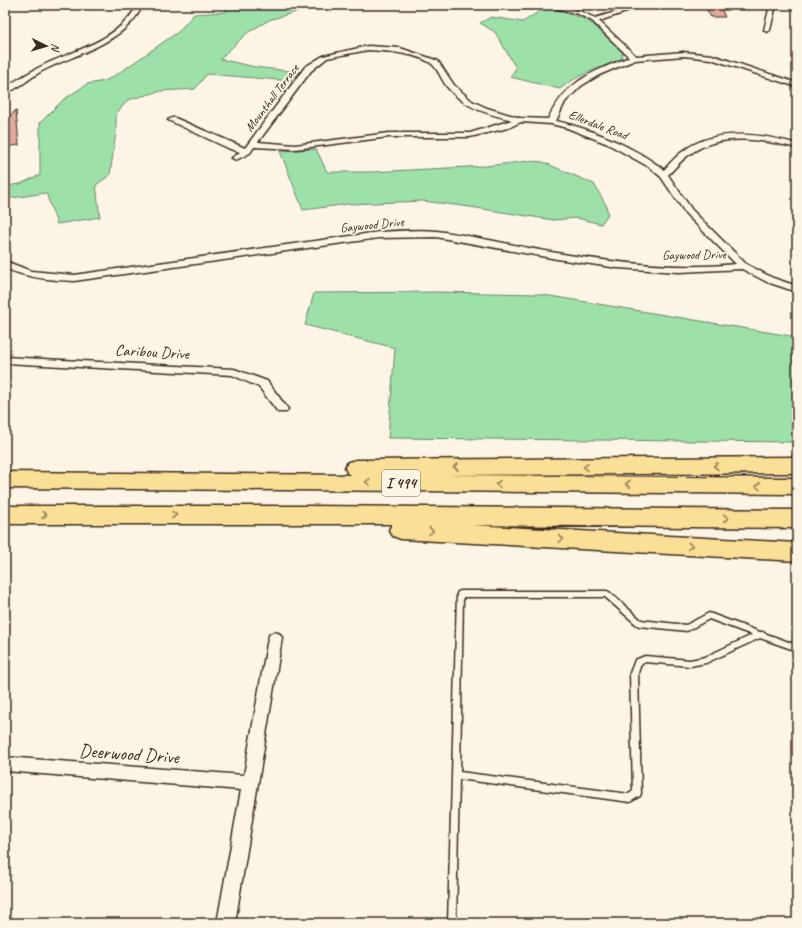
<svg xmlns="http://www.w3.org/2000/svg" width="802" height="928" viewBox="0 0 802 928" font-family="Caveat,sans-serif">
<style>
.green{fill:#9ee0aa;stroke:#6c8564}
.building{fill:#e2a99c;stroke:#3b2a1e}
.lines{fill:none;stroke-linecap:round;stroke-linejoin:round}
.service-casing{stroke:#3b2a1e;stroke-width:3}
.minor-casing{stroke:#3b2a1e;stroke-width:3}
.motorway-casing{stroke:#3b2a1e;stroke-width:3}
.service{fill:#fcf5e5;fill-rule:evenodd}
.minor{fill:#fcf5e5;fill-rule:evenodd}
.motorway{fill:#fadf96;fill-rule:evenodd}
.oneway{stroke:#9a845a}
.labels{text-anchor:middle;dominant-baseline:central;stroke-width:3.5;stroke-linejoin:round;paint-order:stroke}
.far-street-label{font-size:13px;fill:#3b2a1e;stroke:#fcf5e5}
.shield{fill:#fcf5e5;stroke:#75675a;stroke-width:1}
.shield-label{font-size:15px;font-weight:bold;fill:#3b2a1e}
.street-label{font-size:16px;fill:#3b2a1e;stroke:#fcf5e5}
.near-street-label{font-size:19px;fill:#3b2a1e;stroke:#fcf5e5}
</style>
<rect width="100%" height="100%" fill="#fcf5e5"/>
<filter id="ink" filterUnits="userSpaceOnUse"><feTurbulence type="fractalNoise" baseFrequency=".025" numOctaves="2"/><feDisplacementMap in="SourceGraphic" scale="8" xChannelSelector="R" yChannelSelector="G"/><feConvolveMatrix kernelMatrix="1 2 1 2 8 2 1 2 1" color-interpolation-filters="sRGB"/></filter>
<g filter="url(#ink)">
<path class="green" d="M 226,5 L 301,5 L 299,11 L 269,20 L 247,33 L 220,59 L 255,67 L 298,72 L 291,81 L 207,74 L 195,89 L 161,91 L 128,100 L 116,114 L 116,132 L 110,175 L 96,185 L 100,217 L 57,224 L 46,193 L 5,199 L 5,186 L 20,184 L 40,175 L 40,123 L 63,100 L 87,84 L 105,81 L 119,73 L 178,32 L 194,14 L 226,12 Z
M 546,7 L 585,19 L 594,25 L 622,52 L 622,59 C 600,68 578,74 560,89 L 510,77 L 516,68 L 495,32 L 480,23 L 491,17 L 523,22 Z
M 316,149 L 327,172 L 371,172 L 486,166 L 529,161 L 543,162 L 594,184 L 606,205 L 608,214 L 601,224 L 577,218 L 553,220 L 470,207 L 423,201 L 349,204 L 303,210 L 280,151 Z
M 436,292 L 538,294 L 797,337 L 797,442 L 388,438 L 395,348 L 305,325 L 314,293 Z"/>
<path class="building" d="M 704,5 L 719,5 L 725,17 L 711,17 Z
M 16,110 L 19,145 L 5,147 L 5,121 Z"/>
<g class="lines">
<g class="service-casing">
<path id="service" d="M 460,591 L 607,591 L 609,592 L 641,620 L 686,625 L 709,613 L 760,632 L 763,632 L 764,633 L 797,645 L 797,651 L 760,638 L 706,663 L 690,666 L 645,662 L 641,664 L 638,673 L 641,793 L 640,796 L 630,802 L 459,779 L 456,923 L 448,923 L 457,594 L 458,592 ZM 463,597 L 605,597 L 637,625 L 639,626 L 687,631 L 709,619 L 752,635 L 705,657 L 690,660 L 645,656 L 635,660 L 630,673 L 633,791 L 629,794 L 460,772 Z"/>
</g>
<g class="minor-casing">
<path id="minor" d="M 137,5 L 143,5 C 125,43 77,53 42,71 C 31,77 17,90 5,93 L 5,88 C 19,78 33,70 48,63 C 79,49 121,38 137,5 Z
M 546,5 C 563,5 579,10 595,18 L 622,10 L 626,5 L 633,5 L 626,12 L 599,21 L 636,56 L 684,52 L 712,55 L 797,83 L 797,87 L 711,59 L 684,56 L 635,60 L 599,75 L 581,86 L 565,102 L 556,121 C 592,129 635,147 664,170 C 670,163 677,155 686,149 C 718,127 762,134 797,144 L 797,148 C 764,140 723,132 693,152 C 683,158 676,167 668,175 L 692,210 L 746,264 L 773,278 L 797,286 L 797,292 L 767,282 L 742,269 L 679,272 L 618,268 L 557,259 L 436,237 L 379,238 L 74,281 C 51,280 26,278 5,268 L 5,261 L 31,271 L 74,275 L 379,232 C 398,231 418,229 437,231 C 477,236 517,247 557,253 C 616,263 676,270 736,264 L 686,214 L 661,177 L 649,167 L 608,144 L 567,128 L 551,124 L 521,122 L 508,128 L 470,137 L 389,137 L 295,149 L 254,147 L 250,153 L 236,160 L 232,158 L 240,152 L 230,149 L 168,120 L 172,118 L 175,118 L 245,148 L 305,67 L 323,56 L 368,46 L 400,48 L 427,57 L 438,61 L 454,85 L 472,101 L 487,108 L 520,118 L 548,119 C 567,80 591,73 629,57 L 592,21 L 578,14 ZM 368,50 C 385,51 420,53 433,65 C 439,71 442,81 448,88 C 465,108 488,114 512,120 L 470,133 L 389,133 L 295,145 L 258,142 L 311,71 L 327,58 Z
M 770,5 L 776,5 L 770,30 L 767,32 L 764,30 Z
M 5,357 L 234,369 L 267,381 L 288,409 L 286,412 L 278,412 L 259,387 L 232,375 L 5,363 Z
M 275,632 L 280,634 L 282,638 L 235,923 L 217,923 L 241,790 L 5,771 L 5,757 L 244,775 L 268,638 L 270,634 Z"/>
</g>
<g class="motorway-casing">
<path id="motorway" d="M 797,457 L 797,473 L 444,475 L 797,478 L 797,494 L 5,488 L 5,472 L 352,475 L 348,474 L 345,468 L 348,462 L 356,460 Z
M 5,506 L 309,506 L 797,510 L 797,528 L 471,525 L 797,543 L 797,561 L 401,539 L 393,536 L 389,530 L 392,524 L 5,524 Z"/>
</g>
<use href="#service" class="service"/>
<use href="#minor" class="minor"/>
<use href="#motorway" class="motorway"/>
</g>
<defs><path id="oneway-chevron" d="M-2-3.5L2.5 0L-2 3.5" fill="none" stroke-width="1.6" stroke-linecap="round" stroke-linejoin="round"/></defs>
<g class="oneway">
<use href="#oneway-chevron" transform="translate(716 466) rotate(180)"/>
<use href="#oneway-chevron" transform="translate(456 467) rotate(180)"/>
<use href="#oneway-chevron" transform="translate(586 467) rotate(180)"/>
<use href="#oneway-chevron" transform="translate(368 482) rotate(-179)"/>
<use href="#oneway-chevron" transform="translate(498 484) rotate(-180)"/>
<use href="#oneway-chevron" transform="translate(628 484) rotate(-180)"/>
<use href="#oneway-chevron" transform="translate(758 486) rotate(-179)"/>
<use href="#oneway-chevron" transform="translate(44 515)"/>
<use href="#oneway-chevron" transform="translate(174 515)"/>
<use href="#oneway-chevron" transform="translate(726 518)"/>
<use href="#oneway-chevron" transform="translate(431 531) rotate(3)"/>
<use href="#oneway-chevron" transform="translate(561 539) rotate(3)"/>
<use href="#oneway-chevron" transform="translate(690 546) rotate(3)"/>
</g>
</g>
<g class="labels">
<g class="far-street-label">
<text transform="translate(272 98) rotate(-53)">Mounthall Terrace</text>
<text transform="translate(598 125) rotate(21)">Ellerdale Road</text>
<text transform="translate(372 225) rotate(-6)">Gaywood Drive</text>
<text transform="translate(694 255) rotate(-1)">Gaywood Drive</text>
</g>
<rect class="shield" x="382" y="470" width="38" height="26" rx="3"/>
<g class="shield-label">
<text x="401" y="483">I 494</text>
</g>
<g class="street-label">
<text transform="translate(152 352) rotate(3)">Caribou Drive</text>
</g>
<g class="near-street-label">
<text transform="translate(129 754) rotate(4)">Deerwood Drive</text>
</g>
</g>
<rect width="802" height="928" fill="none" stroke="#fcf5e5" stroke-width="20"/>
<rect x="10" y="10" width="782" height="908" fill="none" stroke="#3b2a1e" stroke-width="1.5" filter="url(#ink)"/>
<g transform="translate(46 46) rotate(95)" stroke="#fcf5e5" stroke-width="3" paint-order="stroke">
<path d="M0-3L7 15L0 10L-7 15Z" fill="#3b2a1e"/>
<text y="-6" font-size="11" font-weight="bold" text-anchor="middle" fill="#3b2a1e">N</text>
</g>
</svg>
